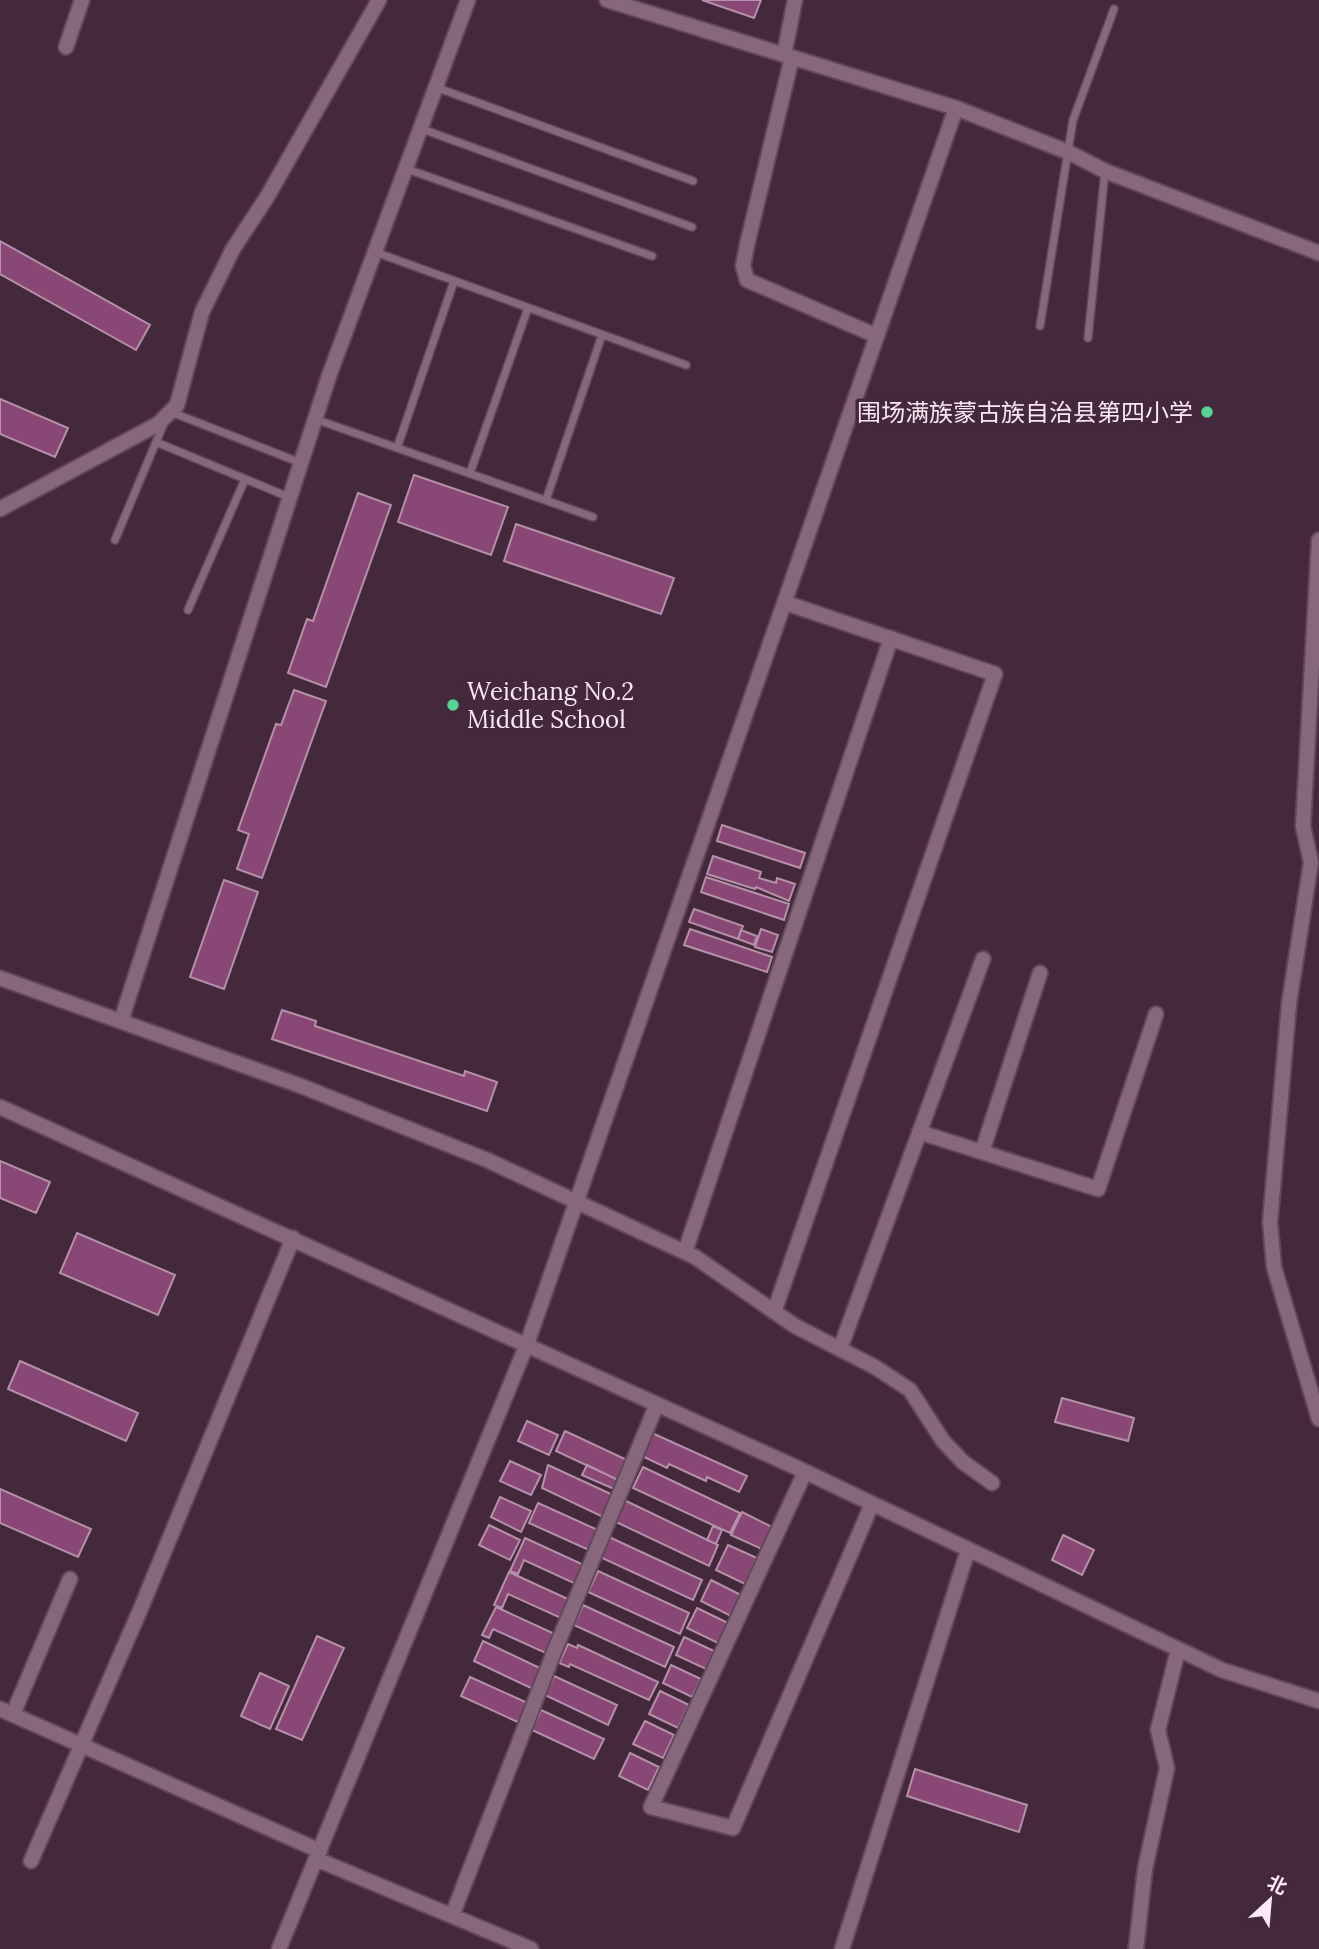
<svg xmlns="http://www.w3.org/2000/svg" width="1319" height="1949" viewBox="0 0 1319 1949" font-family="Lora,'Noto Sans SC',serif">
<style>
.building{fill:#894776;stroke:#b491a8;stroke-width:2}
.lines{fill:none;stroke-linecap:round;stroke-linejoin:round}
.service-casing{stroke:#604859;stroke-width:10}
.minor-casing{stroke:#604859;stroke-width:18}
.service{stroke:#87677c;stroke-width:7}
.minor{stroke:#87677c;stroke-width:14}
.poi-dot{fill:#54d396;stroke:#44283b;stroke-width:2.5}
.labels{text-anchor:middle;dominant-baseline:central;stroke-width:7;stroke-linejoin:round;paint-order:stroke}
.poi-label{font-size:24px;fill:#fce9f5;stroke:#44283b;text-anchor:end}
</style>
<rect width="100%" height="100%" fill="#44283b"/>
<path class="building" d="M 702,0 L 761,0 L 754,18 Z
M 0,241 L 150,325 L 136,350 L 0,274 Z
M 0,399 L 68,428 L 55,457 L 0,434 Z
M 414,475 L 508,507 L 491,555 L 398,522 Z
M 358,493 L 391,505 L 326,687 L 288,673 L 307,619 L 313,621 Z
M 516,524 L 674,578 L 661,614 L 504,561 Z
M 294,690 L 326,701 L 262,878 L 237,869 L 249,834 L 238,830 L 276,724 L 281,725 Z
M 722,825 L 805,853 L 800,868 L 717,841 Z
M 713,856 L 761,872 L 759,878 L 776,883 L 777,878 L 795,884 L 789,901 L 756,887 L 755,889 L 707,874 Z
M 706,877 L 789,904 L 784,920 L 701,892 Z
M 224,880 L 258,892 L 224,989 L 190,977 Z
M 694,909 L 743,926 L 738,939 L 689,922 Z
M 690,929 L 772,957 L 767,972 L 684,945 Z
M 761,929 L 778,935 L 772,952 L 755,947 Z
M 741,930 L 757,936 L 754,945 L 738,939 Z
M 282,1010 L 316,1021 L 315,1026 L 464,1076 L 465,1071 L 497,1082 L 487,1111 L 272,1039 Z
M 0,1161 L 50,1182 L 36,1213 L 0,1198 Z
M 77,1233 L 175,1275 L 158,1315 L 60,1273 Z
M 20,1361 L 138,1413 L 126,1441 L 8,1389 Z
M 1062,1398 L 1134,1418 L 1128,1441 L 1055,1422 Z
M 527,1421 L 558,1435 L 549,1455 L 518,1441 Z
M 565,1431 L 627,1460 L 618,1480 L 556,1451 Z
M 652,1433 L 747,1476 L 739,1492 L 707,1477 L 706,1481 L 669,1464 L 667,1468 L 642,1456 Z
M 510,1461 L 541,1475 L 531,1495 L 500,1481 Z
M 548,1465 L 613,1495 L 603,1517 L 542,1488 Z
M 587,1465 L 618,1480 L 614,1489 L 582,1475 Z
M 643,1467 L 740,1513 L 730,1533 L 633,1488 Z
M 0,1489 L 91,1529 L 78,1557 L 0,1523 Z
M 500,1497 L 531,1511 L 521,1532 L 491,1517 Z
M 624,1500 L 718,1545 L 709,1566 L 614,1521 Z
M 538,1503 L 600,1531 L 591,1551 L 529,1523 Z
M 742,1512 L 774,1528 L 764,1550 L 731,1535 Z
M 489,1525 L 520,1540 L 510,1560 L 479,1545 Z
M 713,1526 L 722,1530 L 716,1544 L 707,1540 Z
M 1063,1535 L 1094,1550 L 1082,1575 L 1052,1560 Z
M 609,1537 L 702,1580 L 693,1600 L 600,1557 Z
M 525,1538 L 586,1566 L 578,1585 L 524,1560 L 518,1574 L 510,1571 Z
M 728,1545 L 757,1558 L 745,1584 L 716,1570 Z
M 598,1571 L 689,1613 L 680,1634 L 588,1592 Z
M 509,1572 L 570,1600 L 563,1619 L 508,1594 L 502,1608 L 494,1605 Z
M 711,1580 L 741,1595 L 731,1616 L 701,1601 Z
M 583,1605 L 674,1647 L 665,1667 L 574,1625 Z
M 496,1607 L 557,1635 L 548,1654 L 493,1629 L 489,1638 L 482,1635 Z
M 697,1608 L 728,1623 L 718,1643 L 687,1628 Z
M 317,1636 L 344,1648 L 302,1740 L 276,1729 Z
M 684,1637 L 714,1651 L 706,1669 L 676,1655 Z
M 483,1641 L 544,1670 L 535,1690 L 474,1661 Z
M 568,1644 L 577,1648 L 578,1645 L 658,1682 L 649,1700 L 570,1664 L 569,1667 L 559,1663 Z
M 671,1665 L 701,1679 L 692,1697 L 663,1683 Z
M 260,1673 L 289,1686 L 270,1729 L 241,1716 Z
M 554,1676 L 617,1705 L 608,1725 L 545,1695 Z
M 470,1677 L 530,1704 L 522,1724 L 461,1696 Z
M 660,1691 L 689,1705 L 678,1728 L 649,1714 Z
M 541,1710 L 604,1739 L 594,1759 L 532,1730 Z
M 645,1721 L 674,1735 L 663,1758 L 633,1744 Z
M 630,1753 L 659,1767 L 648,1790 L 619,1776 Z
M 915,1769 L 1027,1805 L 1019,1832 L 907,1796 Z"/>
<g class="lines">
<g class="service-casing">
<path id="service" d="M 438,88 L 693,181
M 422,129 L 692,227
M 407,169 L 652,256
M 375,252 L 686,365
M 1040,326 L 1073,120 L 1114,9
M 1088,338 L 1105,171
M 171,412 L 301,463
M 315,419 L 593,517
M 156,442 L 291,498
M 397,448 L 454,281
M 470,473 L 528,308
M 546,500 L 602,335
M 115,540 L 164,423
M 188,610 L 245,479"/>
</g>
<g class="minor-casing">
<path id="minor" d="M 607,0 L 956,108 L 1068,152 L 1105,171 L 1319,253
M 66,47 L 82,0
M 784,55 L 795,0
M 792,57 L 747,245 L 743,266 L 747,280 L 877,336
M 0,509 L 158,424 L 177,405 L 202,312 L 233,249 L 267,197 L 379,0
M 1319,540 L 1303,826 L 1311,862 L 1289,1004 L 1270,1222 L 1274,1267 L 1319,1419
M 0,978 L 301,1086 L 487,1160 L 695,1257 L 795,1326 L 875,1367 L 910,1390 L 943,1441 L 963,1462 L 992,1483
M 121,1021 L 329,376 L 468,0
M 0,1107 L 791,1465 L 1222,1670 L 1319,1701
M 919,1132 L 1098,1189 L 1156,1014
M 982,1152 L 1040,973
M 685,1252 L 891,638
M 774,1312 L 995,674 L 786,603
M 840,1349 L 983,959
M 805,1472 L 651,1807 L 733,1828 L 872,1504
M 0,1709 L 320,1851
M 13,1714 L 70,1579
M 316,1859 L 531,1949
M 31,1861 L 141,1608 L 293,1238
M 452,1916 L 554,1652 L 657,1404
M 279,1949 L 527,1344 L 956,108
M 842,1949 L 968,1550
M 1136,1949 L 1145,1869 L 1167,1768 L 1158,1730 L 1178,1650"/>
</g>
<use href="#service" class="service"/>
<use href="#minor" class="minor"/>
</g>
<g class="poi-dot">
<circle cx="1207" cy="412" r="7"/>
<circle cx="453" cy="705" r="7"/>
</g>
<g class="labels">
<g class="poi-label">
<text x="1193" y="412">围场满族蒙古族自治县第四小学</text>
<text x="467" y="691" text-anchor="start">Weichang No.2<tspan x="467" dy="28">Middle School</tspan></text>
</g>
</g>
<g transform="translate(1270 1900) rotate(26)" stroke="#44283b" stroke-width="5" paint-order="stroke">
<path d="M0-5L12 26L0 18L-12 26Z" fill="#fce9f5"/>
<text y="-10" font-size="19" font-weight="bold" text-anchor="middle" fill="#fce9f5">北</text>
</g>
</svg>
